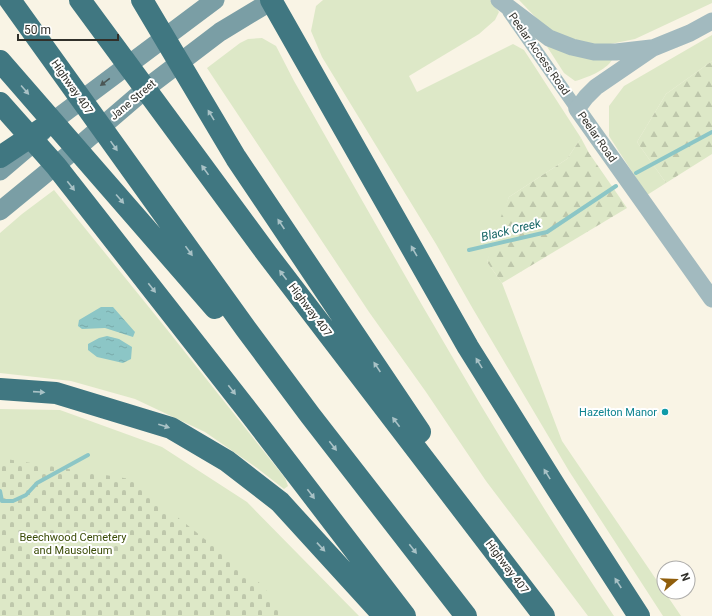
<svg xmlns="http://www.w3.org/2000/svg" width="712" height="616" viewBox="0 0 712 616" font-family="Roboto,sans-serif">
<style>
.grass{fill:#dde8c7}
.forest{fill:url(#forest-firs)}
.cemetery{fill:url(#cemetery-stones)}
.water{fill:url(#water-ripples)}
.lines{fill:none;stroke-linecap:round;stroke-linejoin:round}
.stream{stroke:#8cc6c6;stroke-width:4}
.minor{stroke:#a2babf;stroke-width:13}
.tertiary{stroke:#a2babf;stroke-width:17}
.secondary{stroke:#7a9ea5;stroke-width:19}
.motorway{stroke:#407781;stroke-width:22}
.oneway{fill:#4b5655}
.oneway2{fill:#a9c2c6}
.culture-dot{fill:#0f9aa8;stroke:#fff;stroke-width:1.5}
.labels{text-anchor:middle;dominant-baseline:central;stroke-width:4;stroke-linejoin:round;paint-order:stroke}
.street-label{font-size:11px;fill:#31302a;stroke:#fff}
.culture-label{font-size:11px;fill:#0d838f;stroke:#fff;text-anchor:end}
.park-label{font-size:11px;fill:#3b4c08;stroke:#fff}
.water-label{font-size:12px;font-style:italic;fill:#146464;stroke:#fff}
</style>
<defs>
<pattern id="forest-firs" width="22" height="20" patternUnits="userSpaceOnUse"><rect width="22" height="20" fill="#dde8c7"/><path d="M5 1l3.5 6h-7zM16 11l3.5 6h-7z" fill="#bec7ab"/></pattern>
<pattern id="cemetery-stones" width="16" height="16" patternUnits="userSpaceOnUse"><rect width="16" height="16" fill="#dde8c7"/><path d="M2 7V4a2 2 0 0 1 4 0v3zM10 15v-3a2 2 0 0 1 4 0v3z" fill="#bec7ab"/></pattern>
<pattern id="water-ripples" width="26" height="14" patternUnits="userSpaceOnUse"><rect width="26" height="14" fill="#8cc6c6"/><path d="M2 4q2-2 4 0t4 0M15 11q2-2 4 0t4 0" fill="none" stroke="#79aaaa"/></pattern>
</defs>
<rect width="100%" height="100%" fill="#f9f4e5"/>
<path class="grass" d="M 323,0 L 490,0 L 499,12 L 495,20 L 479,34 L 409,76 L 417,92 L 513,44 L 524,50 L 581,138 L 567,159 L 509,197 L 487,262 L 502,283 L 562,441 L 681,616 L 663,616 L 569,471 L 473,309 L 436,244 L 322,57 L 311,31 L 316,6 Z
M 519,0 L 712,0 L 712,3 L 635,39 L 596,47 L 565,39 L 544,26 Z
M 712,35 L 712,61 L 666,94 L 637,142 L 666,183 L 647,195 L 609,136 L 609,106 L 624,86 Z
M 262,38 L 276,46 L 294,81 C 397,261 498,444 614,616 L 588,616 L 486,481 L 426,392 L 369,312 L 207,68 L 240,43 L 248,39 Z
M 546,45 L 612,60 C 606,70 587,78 575,81 L 564,73 Z
M 54,190 L 165,327 L 285,478 L 288,486 L 284,489 L 257,468 L 205,432 L 135,399 L 71,381 L 0,373 L 0,233 L 22,214 Z
M 0,409 L 60,410 L 162,447 L 247,502 L 359,616 L 192,616 L 0,497 Z"/>
<path class="forest" d="M 712,61 L 712,154 L 666,183 L 637,142 L 666,94 Z
M 581,138 L 589,153 L 627,208 L 502,283 L 487,262 L 495,231 L 509,197 L 567,159 Z"/>
<path class="cemetery" d="M 0,458 L 130,479 L 262,585 L 286,616 L 0,616 Z"/>
<path class="water" d="M 101,307 L 113,307 L 135,332 L 133,337 L 105,328 L 82,329 L 78,326 L 79,320 Z
M 107,336 L 119,339 L 132,347 L 131,359 L 123,363 L 97,357 L 88,350 L 88,344 L 99,338 Z"/>
<g class="lines">
<path class="stream" d="M 636,173 L 712,132
M 469,250 L 547,232 L 616,186
M 0,491 L 2,501 L 13,501 L 26,495 L 37,483 L 88,455"/>
<path class="minor" d="M 509,12 L 577,109"/>
<path class="tertiary" d="M 499,0 L 549,38 L 572,47 L 594,52 L 616,52 L 651,48
M 712,21 L 690,33 L 653,48 L 596,87 L 586,97 L 577,109 L 712,299"/>
<path class="secondary" d="M 0,171 L 27,148 L 48,125 L 215,0
M 0,211 L 78,147 L 149,86 L 220,32 L 273,0"/>
<path class="motorway" d="M 10,0 L 246,329 L 310,415 L 466,616
M 80,0 L 267,254 L 544,616
M 142,0 L 236,158 L 420,432
M 271,0 L 468,347 L 557,489 L 639,616
M 0,61 L 215,308
M 0,103 L 56,166 L 251,415 L 405,616
M 0,157 L 42,129
M 0,389 L 56,393 L 171,428 L 227,461 L 280,502 L 384,616"/>
</g>
<defs><path id="oneway-solid" d="M-6-.8H1V-3.2L6.5 0L1 3.2V.8H-6Z"/></defs>
<use class="oneway" href="#oneway-solid" transform="translate(105 82) rotate(143)"/>
<g class="oneway2">
<use href="#oneway-solid" transform="translate(25 90) rotate(49)"/>
<use href="#oneway-solid" transform="translate(211 115) rotate(-121)"/>
<use href="#oneway-solid" transform="translate(114 146) rotate(55)"/>
<use href="#oneway-solid" transform="translate(205 170) rotate(-126)"/>
<use href="#oneway-solid" transform="translate(71 186) rotate(52)"/>
<use href="#oneway-solid" transform="translate(120 199) rotate(49)"/>
<use href="#oneway-solid" transform="translate(281 224) rotate(-124)"/>
<use href="#oneway-solid" transform="translate(189 251) rotate(54)"/>
<use href="#oneway-solid" transform="translate(414 251) rotate(-120)"/>
<use href="#oneway-solid" transform="translate(283 275) rotate(-127)"/>
<use href="#oneway-solid" transform="translate(152 288) rotate(52)"/>
<use href="#oneway-solid" transform="translate(479 363) rotate(-122)"/>
<use href="#oneway-solid" transform="translate(377 367) rotate(-124)"/>
<use href="#oneway-solid" transform="translate(232 390) rotate(52)"/>
<use href="#oneway-solid" transform="translate(39 392) rotate(4)"/>
<use href="#oneway-solid" transform="translate(396 422) rotate(-127)"/>
<use href="#oneway-solid" transform="translate(164 426) rotate(17)"/>
<use href="#oneway-solid" transform="translate(333 446) rotate(52)"/>
<use href="#oneway-solid" transform="translate(547 474) rotate(-122)"/>
<use href="#oneway-solid" transform="translate(311 494) rotate(53)"/>
<use href="#oneway-solid" transform="translate(321 547) rotate(47)"/>
<use href="#oneway-solid" transform="translate(413 549) rotate(52)"/>
<use href="#oneway-solid" transform="translate(618 583) rotate(-123)"/>
</g>
<circle class="culture-dot" cx="665" cy="412" r="4"/>
<g class="labels">
<g class="street-label">
<text transform="translate(539 54) rotate(55)">Peelar Access Road</text>
<text transform="translate(72 87) rotate(55)">Highway 407</text>
<text transform="translate(133 100) rotate(-40)">Jane Street</text>
<text transform="translate(597 137) rotate(55)">Peelar Road</text>
<text transform="translate(310 310) rotate(53)">Highway 407</text>
<text transform="translate(507 567) rotate(53)">Highway 407</text>
</g>
<g class="culture-label">
<text x="657" y="412">Hazelton Manor</text>
</g>
<g class="park-label">
<text x="73" y="537">Beechwood Cemetery<tspan x="73" dy="13">and Mausoleum</tspan></text>
</g>
<g class="water-label">
<text transform="translate(511 230) rotate(-14)">Black Creek</text>
</g>
</g>
<g transform="translate(676 580) rotate(71)"><circle r="19" fill="#ffffff" stroke="#adacaa"/>
<path d="M0-3L7 15L0 10L-7 15Z" fill="#905e0c"/>
<text y="-6" font-size="11" font-weight="bold" text-anchor="middle" fill="#31302a">N</text>
</g>
<path d="M18 34v6h100v-6" fill="none" stroke="#31302a" stroke-width="2"/>
<text x="24" y="34" font-size="12" fill="#31302a" stroke="#ffffff" stroke-width="3" paint-order="stroke">50 m</text>
</svg>
